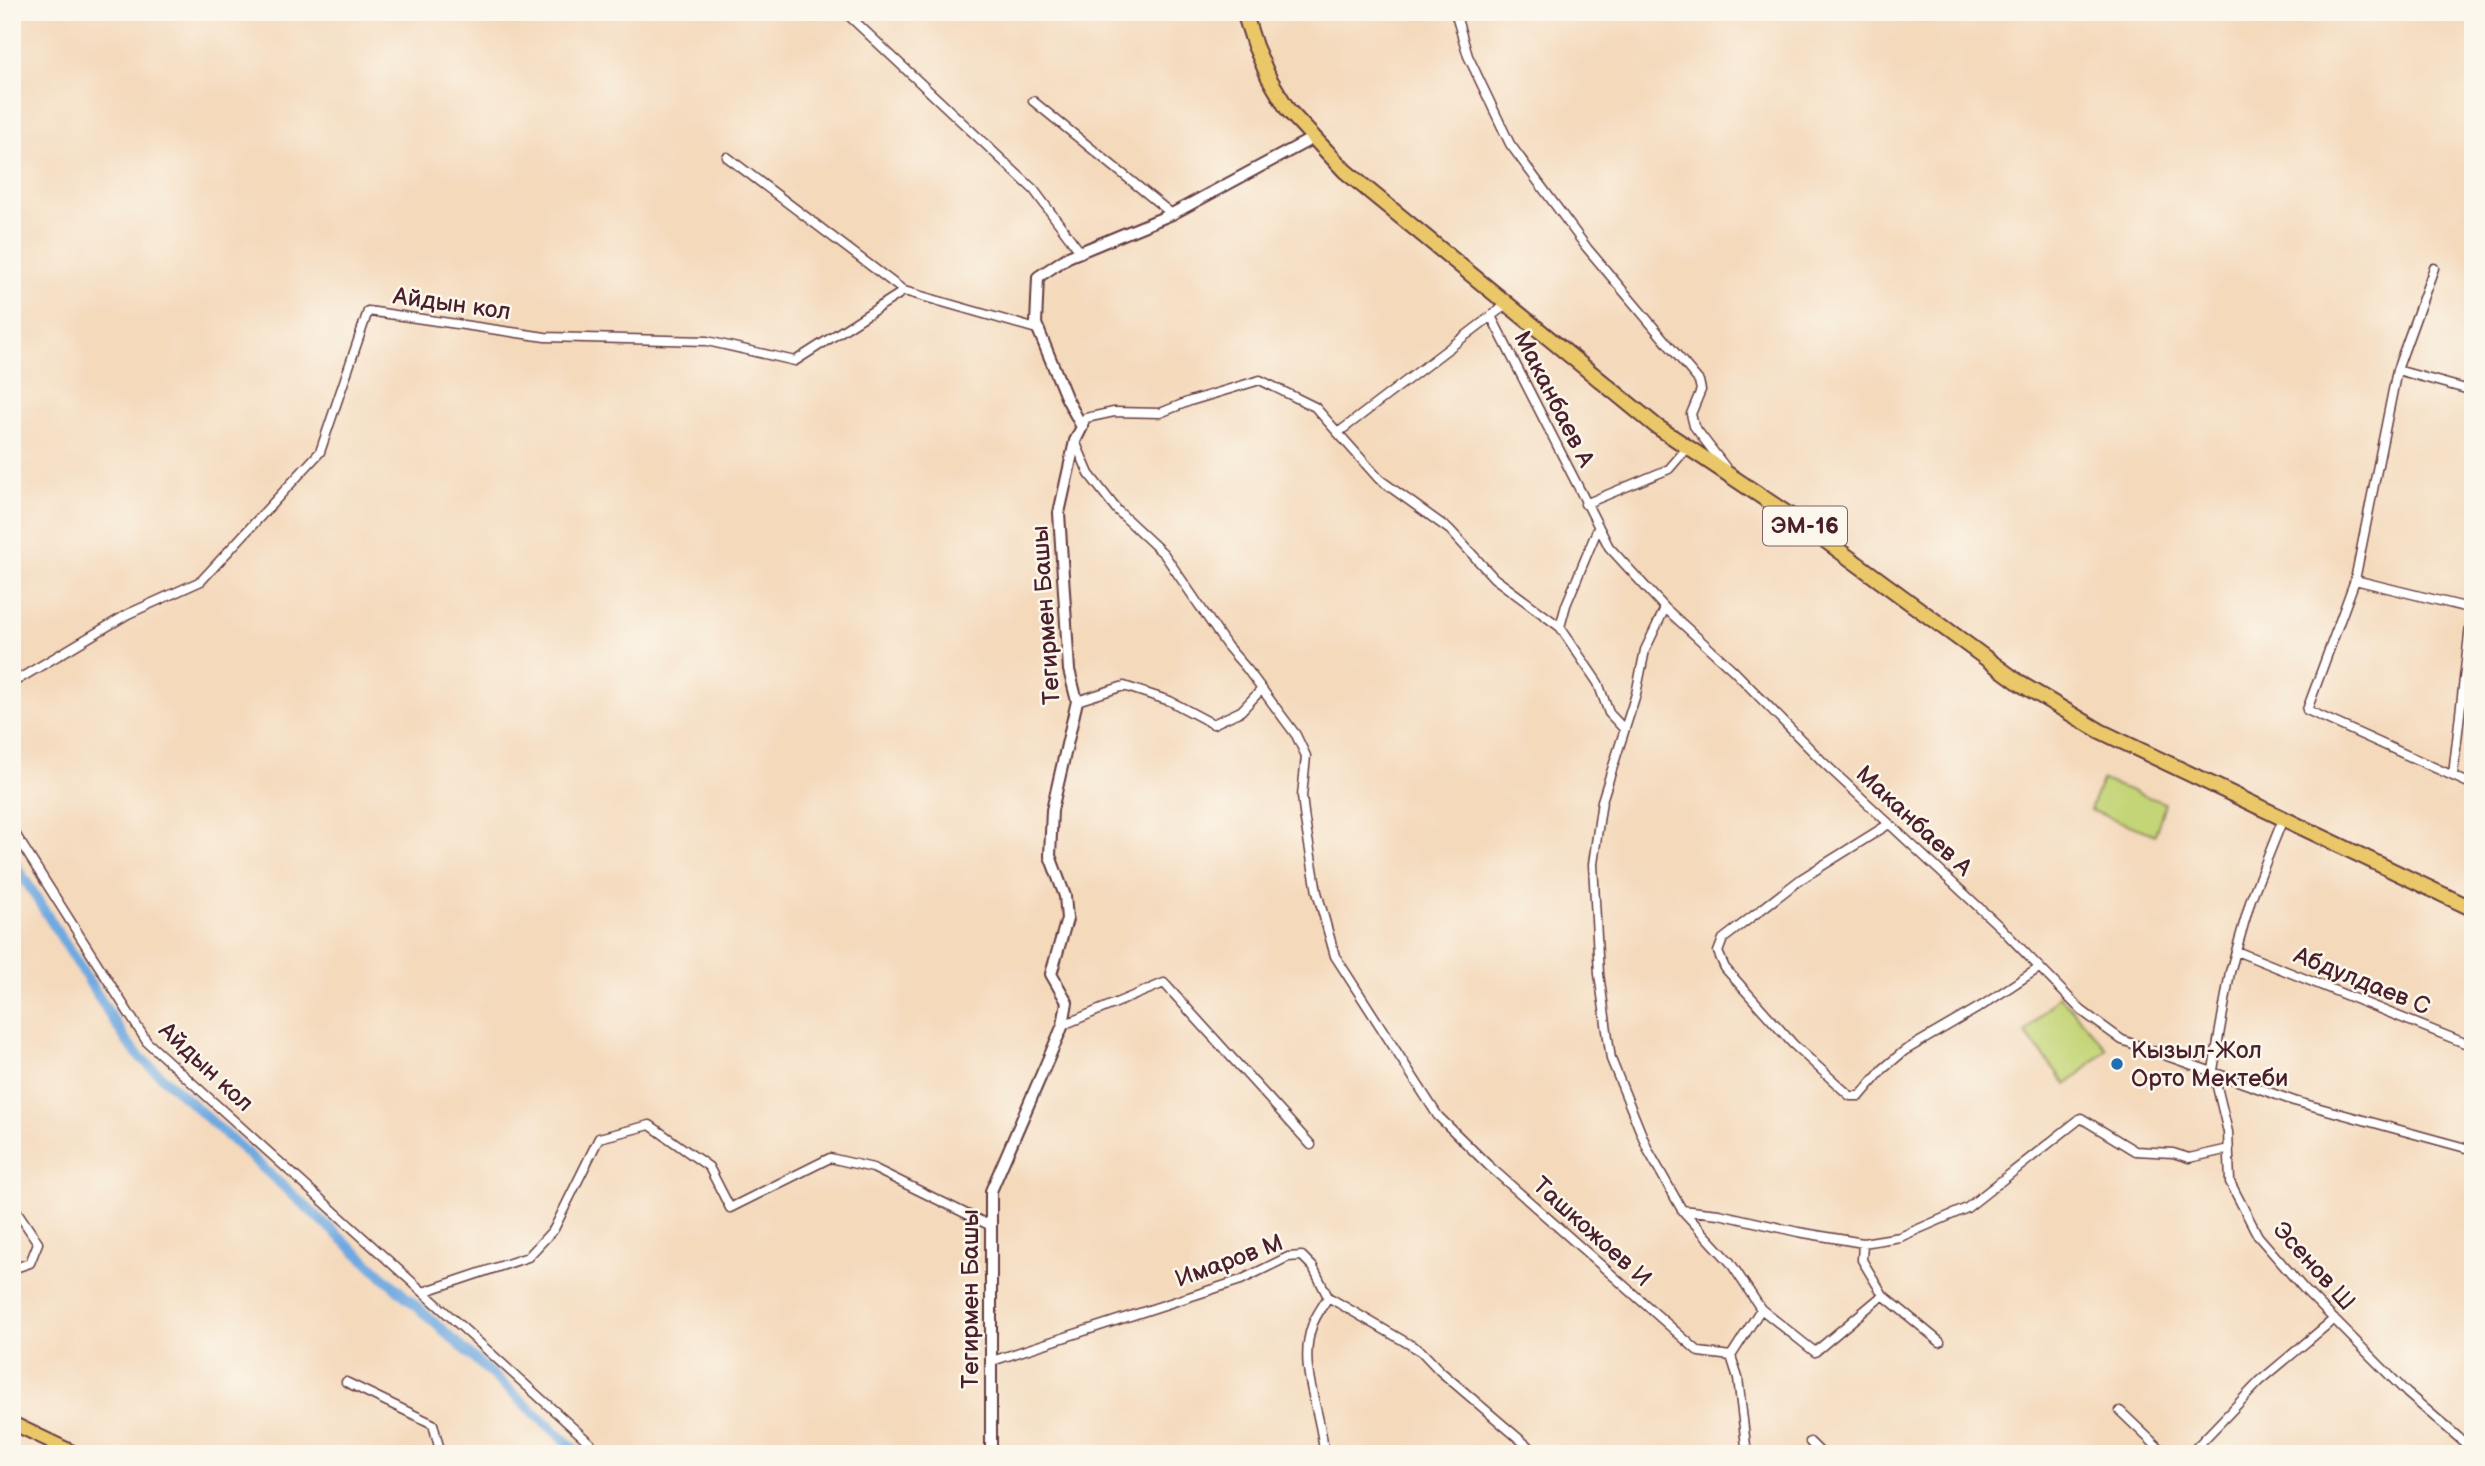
<svg xmlns="http://www.w3.org/2000/svg" width="2485" height="1466" viewBox="0 0 2485 1466" font-family="'Balsamiq Sans',sans-serif">
<style>
.green{fill:#c4d577;stroke:#877a51;stroke-width:2}
.lines{fill:none;stroke-linecap:round;stroke-linejoin:round}
.canal{stroke:#70a9e0;stroke-width:10}
.minor-casing{stroke:#643b41;stroke-width:11}
.tertiary-casing{stroke:#643b41;stroke-width:14}
.primary-casing{stroke:#643b41;stroke-width:16}
.trunk-casing{stroke:#643b41;stroke-width:18}
.minor{stroke:#fff;stroke-width:8}
.tertiary{stroke:#fff;stroke-width:10}
.primary{stroke:#eac769;stroke-width:12}
.trunk{stroke:#eac769;stroke-width:14}
.poi-dot{fill:#1f6fb2;stroke:#fbf7ec;stroke-width:2.5}
.labels{text-anchor:middle;dominant-baseline:central;stroke-width:5;stroke-linejoin:round;paint-order:stroke}
.shield{fill:#fbf7ec;stroke:#7f6065;stroke-width:2}
.shield-label{font-size:23px;font-weight:bold;fill:#4a1f2b}
.street-label{font-size:24px;fill:#4a1f2b;stroke:#fbf7ec}
.poi-label{font-size:24px;fill:#4a1f2b;stroke:#fbf7ec;text-anchor:start}
</style>
<rect width="100%" height="100%" fill="#fbf7ec"/>
<filter id="ink" filterUnits="userSpaceOnUse"><feTurbulence type="fractalNoise" baseFrequency=".0143" numOctaves="2"/><feDisplacementMap in="SourceGraphic" scale="14" xChannelSelector="R" yChannelSelector="G"/><feConvolveMatrix kernelMatrix="1 2 1 2 8 2 1 2 1" color-interpolation-filters="sRGB"/></filter>
<filter id="wash" filterUnits="userSpaceOnUse"><feTurbulence type="fractalNoise" baseFrequency=".00686" numOctaves="4" result="noise"/><feDisplacementMap in="SourceGraphic" scale="28" xChannelSelector="R" yChannelSelector="G"/><feGaussianBlur stdDeviation="1.57" result="paint"/><feColorMatrix in="noise" values="0 0 0 0 0 0 0 0 0 0 0 0 0 0 0 0 0 1.4 0 .05"/><feComposite in="paint" operator="in"/></filter>
<g filter="url(#wash)">
<rect width="100%" height="100%" fill="#f4d9bb"/>
<path class="green" d="M 2102,780 L 2165,803 L 2155,835 L 2090,810 Z
M 2059,995 L 2107,1049 L 2067,1085 L 2025,1033 Z"/>
<g class="lines">
<path class="canal" d="M 12,859 L 127,1042 L 140,1057 L 580,1454"/>
</g>
</g>
<g filter="url(#ink)">
<g class="lines">
<g class="minor-casing">
<path id="minor" d="M 1455,12 L 1468,56 L 1510,144 L 1587,248 L 1699,381 L 1701,390 L 1691,414 L 1694,426 L 1726,468
M 846,13 L 1034,190 L 1081,253
M 1033,101 L 1172,214
M 727,157 L 904,291
M 2434,268 L 2397,370 L 2355,580 L 2307,710 L 2473,785
M 1491,316 L 1609,547 L 1665,608 L 1733,670 L 1824,763 L 2000,927 L 2082,1011 L 2122,1040 L 2294,1101 L 2473,1150
M 2397,370 L 2473,391
M 1082,427 L 1086,418 L 1114,412 L 1160,413 L 1190,401 L 1260,380 L 1315,407 L 1379,479 L 1450,530 L 1494,578 L 1560,627 L 1598,683 L 1609,713 L 1624,729
M 1339,432 L 1507,304
M 1075,441 L 1089,474 L 1117,510 L 1164,554 L 1227,646 L 1247,669 L 1296,735 L 1306,756 L 1302,796 L 1305,821 L 1317,892 L 1335,956 L 1438,1116 L 1488,1165 L 1699,1352 L 1731,1356
M 1585,504 L 1669,469 L 1688,447
M 2355,580 L 2473,609
M 1665,608 L 1645,650 L 1636,694 L 1602,801 L 1593,864 L 1599,974 L 1611,1059 L 1648,1150 L 1682,1210 L 1730,1262 L 1761,1309 L 1815,1352 L 1883,1295
M 1560,627 L 1566,605 L 1598,528
M 12,683 L 128,614 L 201,581 L 320,452 L 368,311 L 545,337 L 707,341 L 795,361 L 904,291 L 1040,330
M 1077,701 L 1124,686 L 1170,701 L 1213,724 L 1241,711 L 1261,690
M 2453,775 L 2472,609
M 2283,819 L 2251,899 L 2230,972 L 2213,1070 L 2228,1132 L 2230,1182 L 2258,1236 L 2304,1289 L 2407,1393 L 2473,1450
M 1889,824 L 1801,879 L 1723,939 L 1718,952 L 1725,968 L 1793,1044 L 1850,1096 L 1860,1096 L 1883,1069 L 1904,1051 L 1983,1005 L 2039,968
M 12,829 L 147,1042 L 602,1454
M 2236,951 L 2467,1044 L 2473,1040
M 1063,1025 L 1164,983 L 1311,1145
M 12,1204 L 38,1243 L 30,1263 L 12,1269
M 1682,1210 L 1719,1214 L 1798,1232 L 1863,1243 L 1900,1237 L 1967,1208 L 2081,1118 L 2135,1151 L 2173,1153 L 2189,1158 L 2229,1149
M 1863,1243 L 1862,1260 L 1883,1295 L 1940,1342
M 423,1292 L 528,1257 L 554,1229 L 599,1138 L 650,1125 L 709,1167 L 730,1208 L 830,1158 L 873,1168 L 991,1226
M 1731,1356 L 1738,1378 L 1747,1454
M 1731,1356 L 1761,1309
M 992,1361 L 1241,1280 L 1288,1257 L 1302,1256 L 1313,1267 L 1328,1297 L 1421,1351 L 1440,1371 L 1537,1454
M 346,1382 L 433,1424 L 441,1454
M 2120,1411 L 2165,1454
M 1810,1442 L 1822,1454
M 1324,1454 C 1322,1410 1297,1369 1312,1326 C 1315,1316 1323,1306 1328,1297
M 2190,1454 L 2260,1381 L 2334,1319"/>
</g>
<g class="tertiary-casing">
<path id="tertiary" d="M 991,1454 L 991,1191 L 1063,1025 L 1067,1002 L 1051,974 L 1067,919 L 1065,896 L 1050,856 L 1052,810 L 1077,701 L 1069,670 L 1059,513 L 1075,441 L 1082,427 L 1066,397 L 1036,324 L 1038,277 L 1068,257 L 1172,214 L 1313,138"/>
</g>
<g class="primary-casing">
<path id="primary" d="M 12,1423 L 77,1454"/>
</g>
<g class="trunk-casing">
<path id="trunk" d="M 1244,12 L 1255,46 L 1269,78 L 1288,110 L 1345,171 L 1656,426 L 1807,527 L 2021,684 L 2100,731 L 2473,909"/>
</g>
<use href="#minor" class="minor"/>
<use href="#tertiary" class="tertiary"/>
<use href="#primary" class="primary"/>
<use href="#trunk" class="trunk"/>
</g>
</g>
<circle class="poi-dot" cx="2117" cy="1064" r="7"/>
<g class="labels">
<rect class="shield" x="1763" y="506.5" width="84" height="39" rx="5"/>
<g class="shield-label">
<text x="1805" y="526">ЭМ-16</text>
</g>
<g class="street-label">
<text transform="translate(452 304) rotate(8)">Айдын кол</text>
<text transform="translate(1554 399) rotate(63)">Маканбаев А</text>
<text transform="translate(1046 615) rotate(-94)">Тегирмен Башы</text>
<text transform="translate(1914 821) rotate(43)">Маканбаев А</text>
<text transform="translate(2362 981) rotate(22)">Абдулдаев С</text>
<text transform="translate(206 1067) rotate(43)">Айдын кол</text>
<text transform="translate(1592 1232) rotate(42)">Ташкожоев И</text>
<text transform="translate(1229 1261) rotate(-20)">Имаров М</text>
<text transform="translate(2314 1266) rotate(48)">Эсенов Ш</text>
<text transform="translate(970 1299) rotate(-90)">Тегирмен Башы</text>
</g>
<g class="poi-label">
<text x="2131" y="1050">Кызыл-Жол<tspan x="2131" dy="28">Орто Мектеби</tspan></text>
</g>
</g>
<rect width="2485" height="1466" fill="none" stroke="#fbf7ec" stroke-width="42"/>
</svg>
